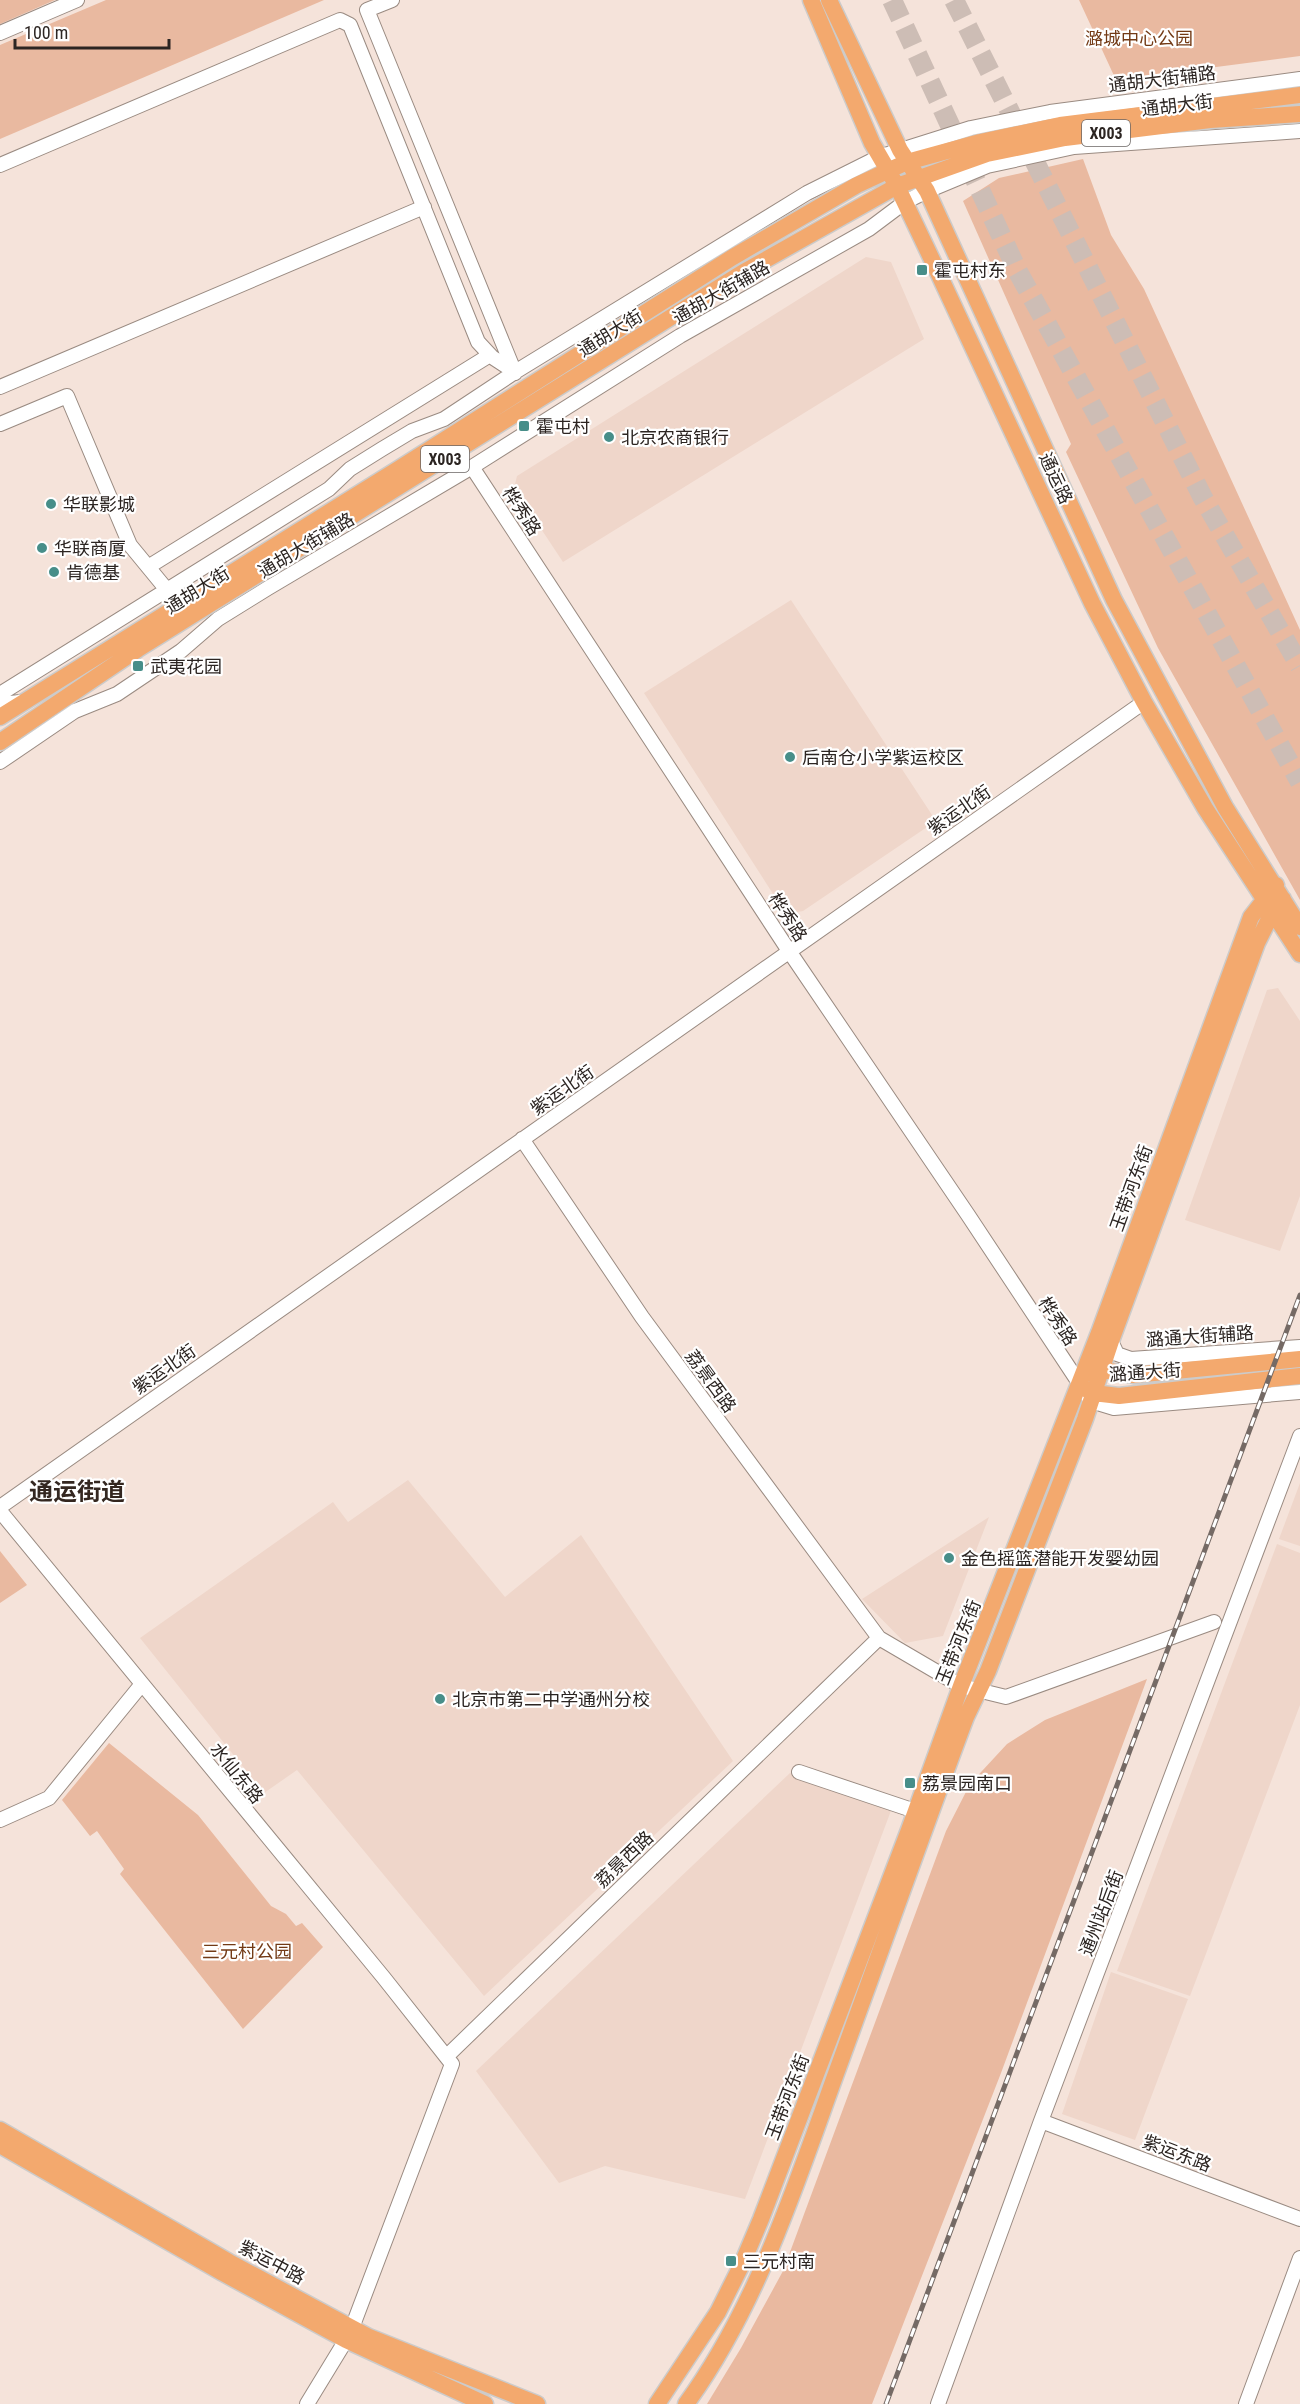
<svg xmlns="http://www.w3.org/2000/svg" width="1300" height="2404" viewBox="0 0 1300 2404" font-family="'Roboto Condensed','Noto Sans SC',sans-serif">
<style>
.built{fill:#efd6ca}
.green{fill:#e9b9a0}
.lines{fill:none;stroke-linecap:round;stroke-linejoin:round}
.highway-tunnel{stroke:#cdbdb5;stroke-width:20;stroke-dasharray:20 10;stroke-linecap:butt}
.minor-casing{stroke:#9a8b82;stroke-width:16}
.major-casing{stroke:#cccbca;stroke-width:19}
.minor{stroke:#fff;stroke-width:14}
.major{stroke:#f3a96e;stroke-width:16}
.rail-casing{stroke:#756a65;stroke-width:5}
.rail{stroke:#fff;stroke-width:3;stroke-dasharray:9;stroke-linecap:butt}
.poi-dot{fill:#478e89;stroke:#fff;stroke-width:2}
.labels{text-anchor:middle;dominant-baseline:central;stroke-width:4.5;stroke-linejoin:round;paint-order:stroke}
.shield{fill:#fff;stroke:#6b6664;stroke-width:1.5}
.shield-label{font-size:16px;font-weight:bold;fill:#2c2522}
.park-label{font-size:18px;fill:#733a15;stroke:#fff}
.street-label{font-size:18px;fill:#2c2522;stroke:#fff}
.poi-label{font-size:18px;fill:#2c2522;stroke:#fff;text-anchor:start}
.district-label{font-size:24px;font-weight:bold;fill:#342720;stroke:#fff}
</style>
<rect width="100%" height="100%" fill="#f5e3da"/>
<path class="built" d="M 866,257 L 891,262 L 924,339 L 563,562 L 514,488 L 517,476 Z
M 791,600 L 936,821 L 803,911 L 786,914 L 644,693 Z
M 1278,988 L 1300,1021 L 1300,1196 L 1280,1251 L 1185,1220 L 1267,990 Z
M 408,1480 L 505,1597 L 581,1535 L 733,1761 L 484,1996 L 297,1770 L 264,1793 L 140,1638 L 333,1502 L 348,1522 Z
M 1300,1483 L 1300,1546 L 1279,1539 Z
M 989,1517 L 943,1636 L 905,1643 L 862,1599 Z
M 1277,1544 L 1300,1553 L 1300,1705 L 1190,1996 L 1117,1971 Z
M 790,1773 L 892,1808 L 745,2199 L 605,2166 L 559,2183 L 476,2071 Z
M 1111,1972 L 1188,1999 L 1135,2140 L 1062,2114 Z"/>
<path class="green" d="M 0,0 L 55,0 L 0,24 Z
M 106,0 L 324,0 L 0,139 L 0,45 Z
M 1079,0 L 1300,0 L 1300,56 L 1116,80 Z
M 1083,159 L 1111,235 L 1144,289 L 1300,630 L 1300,900 L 1158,648 L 1066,452 L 1071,444 L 963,201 L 999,178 Z
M 0,1551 L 27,1585 L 0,1603 Z
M 1147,1679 L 1001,2073 L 872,2404 L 707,2404 L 741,2348 L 783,2271 L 946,1831 L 970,1784 L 1007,1744 L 1045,1720 Z
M 109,1743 L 198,1815 L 271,1906 L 286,1914 L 296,1926 L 302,1923 L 323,1947 L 243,2029 L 120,1874 L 124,1869 L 97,1831 L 90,1836 L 62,1800 Z"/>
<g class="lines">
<path class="highway-tunnel" d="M 892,0 L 1018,272 L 1300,782
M 954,0 L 1203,498 L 1300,666"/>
<g class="minor-casing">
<path id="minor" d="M 392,0 L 367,10 L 515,373
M 0,33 L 77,0
M 0,165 L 340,20 L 350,25 L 478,342 L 492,357 L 515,372
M 0,387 L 424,207
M 0,424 L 67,396 L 130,545 L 167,590 L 188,598
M 472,467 L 789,951 L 968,1215 L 1091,1401 L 1114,1408 L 1300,1392
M 148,567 L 490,355
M 0,694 L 329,489 L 350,469 L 382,449 L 412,431 L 444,419 L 515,372 L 807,193 L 879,157 L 971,128 L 1050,112 L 1300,79
M 0,704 L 20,702
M 0,762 L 75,711 L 117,694 L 181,651 L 218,619 L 268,588 L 472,467 L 680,336 L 869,229 L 905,202 L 927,191 L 987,166 L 1074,147 L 1300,131
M 522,1139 L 642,1317 L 879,1638 L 961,1686 L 1006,1697 L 1214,1622
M 1111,1341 L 1117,1354 L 1131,1359 L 1300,1347
M 0,1507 L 1144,702
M 0,1511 L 384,1978 L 452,2064 L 352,2328
M 799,1772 L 915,1811
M 0,1820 L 49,1798 L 142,1684
M 447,2056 L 879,1638
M 1041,2121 L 1300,2219
M 307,2404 L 346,2340
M 938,2404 L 1041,2121 L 1300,1436
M 1246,2404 L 1300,2258"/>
</g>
<g class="major-casing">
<path id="major" d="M 811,0 L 872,143 L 897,186 L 935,266 L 1092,603 L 1144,702 L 1205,808 L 1300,954
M 829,0 L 900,150 L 927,191 L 1114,600 L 1225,807 L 1300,927
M 0,717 L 400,468 L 733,257 L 857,185 L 907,162 L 980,142 L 1060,125 L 1300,95
M 0,742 L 138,649 L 742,273 L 897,186 L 987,154 L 1065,138 L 1210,120 L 1300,114
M 1094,1375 L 1103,1370 L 1133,1375 L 1300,1359
M 1084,1388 L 1093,1393 L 1119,1396 L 1300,1376
M 0,2130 L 229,2262 L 369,2337 L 537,2404
M 0,2145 L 223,2273 L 346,2340 L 485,2404
M 657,2404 L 718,2312 L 742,2264 L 761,2219 L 909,1830 L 961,1686 L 1099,1333 L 1251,917 L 1276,885
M 686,2404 C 756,2308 794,2190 834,2079 C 878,1959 921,1837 966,1717 L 988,1671 L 1085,1419 L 1111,1341 L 1257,943 L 1272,913 L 1283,899"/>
</g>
<use href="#minor" class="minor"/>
<use href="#major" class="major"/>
<g class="rail-casing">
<path id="rail" d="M 886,2404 L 1300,1295"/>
</g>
<use href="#rail" class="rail"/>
</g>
<g class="poi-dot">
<rect x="916" y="264" width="12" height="12" rx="3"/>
<rect x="518" y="420" width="12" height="12" rx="3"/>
<circle cx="609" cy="437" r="6"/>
<circle cx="51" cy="504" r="6"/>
<circle cx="42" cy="548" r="6"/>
<circle cx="54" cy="572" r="6"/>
<rect x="132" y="660" width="12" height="12" rx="3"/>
<circle cx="790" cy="757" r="6"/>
<circle cx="949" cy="1558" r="6"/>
<circle cx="440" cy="1699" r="6"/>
<rect x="904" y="1777" width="12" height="12" rx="3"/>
<rect x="725" y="2255" width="12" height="12" rx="3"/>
</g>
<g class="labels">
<g class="shield">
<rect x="1082" y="120" width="48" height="26" rx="4.5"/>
<rect x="421" y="446" width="48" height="26" rx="4.5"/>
</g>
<g class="shield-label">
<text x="1106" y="133">X003</text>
<text x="445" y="459">X003</text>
</g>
<g class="park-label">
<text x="1139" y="38">潞城中心公园</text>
<text x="247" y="1951">三元村公园</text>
</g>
<g class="street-label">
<text transform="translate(1162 79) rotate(-7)">通胡大街辅路</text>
<text transform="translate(1177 105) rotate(-7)">通胡大街</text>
<text transform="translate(721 292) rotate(-30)">通胡大街辅路</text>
<text transform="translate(610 333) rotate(-32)">通胡大街</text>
<text transform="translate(1056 478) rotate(65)">通运路</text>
<text transform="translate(522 511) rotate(57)">桦秀路</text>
<text transform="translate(306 545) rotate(-31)">通胡大街辅路</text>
<text transform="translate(197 590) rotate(-32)">通胡大街</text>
<text transform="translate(959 810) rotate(-35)">紫运北街</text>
<text transform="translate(788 917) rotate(57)">桦秀路</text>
<text transform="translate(562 1090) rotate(-35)">紫运北街</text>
<text transform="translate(1131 1188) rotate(-70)">玉带河东街</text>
<text transform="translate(1058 1321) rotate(57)">桦秀路</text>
<text transform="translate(1200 1336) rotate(-4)">潞通大街辅路</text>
<text transform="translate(164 1369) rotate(-35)">紫运北街</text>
<text transform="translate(1145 1372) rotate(-4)">潞通大街</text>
<text transform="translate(711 1381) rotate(54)">荔景西路</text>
<text transform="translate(958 1642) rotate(-68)">玉带河东街</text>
<text transform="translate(237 1773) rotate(51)">水仙东路</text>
<text transform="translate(624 1859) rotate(-44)">荔景西路</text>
<text transform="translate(1101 1913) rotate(-69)">通州站后街</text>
<text transform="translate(787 2097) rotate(-69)">玉带河东街</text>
<text transform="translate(1177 2153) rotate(21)">紫运东路</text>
<text transform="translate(272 2262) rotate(28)">紫运中路</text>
</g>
<g class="poi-label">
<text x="934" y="270">霍屯村东</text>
<text x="536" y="426">霍屯村</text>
<text x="621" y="437">北京农商银行</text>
<text x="63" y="504">华联影城</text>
<text x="54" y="548">华联商厦</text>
<text x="66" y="572">肯德基</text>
<text x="150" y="666">武夷花园</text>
<text x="802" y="757">后南仓小学紫运校区</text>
<text x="961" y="1558">金色摇篮潜能开发婴幼园</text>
<text x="452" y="1699">北京市第二中学通州分校</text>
<text x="922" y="1783">荔景园南口</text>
<text x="743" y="2261">三元村南</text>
</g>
<g class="district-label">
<text x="77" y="1492">通运街道</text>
</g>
</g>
<path d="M15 39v9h154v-9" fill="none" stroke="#2c2522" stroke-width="3"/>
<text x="24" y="39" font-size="18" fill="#2c2522" stroke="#ffffff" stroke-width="4.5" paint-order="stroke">100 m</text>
</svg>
